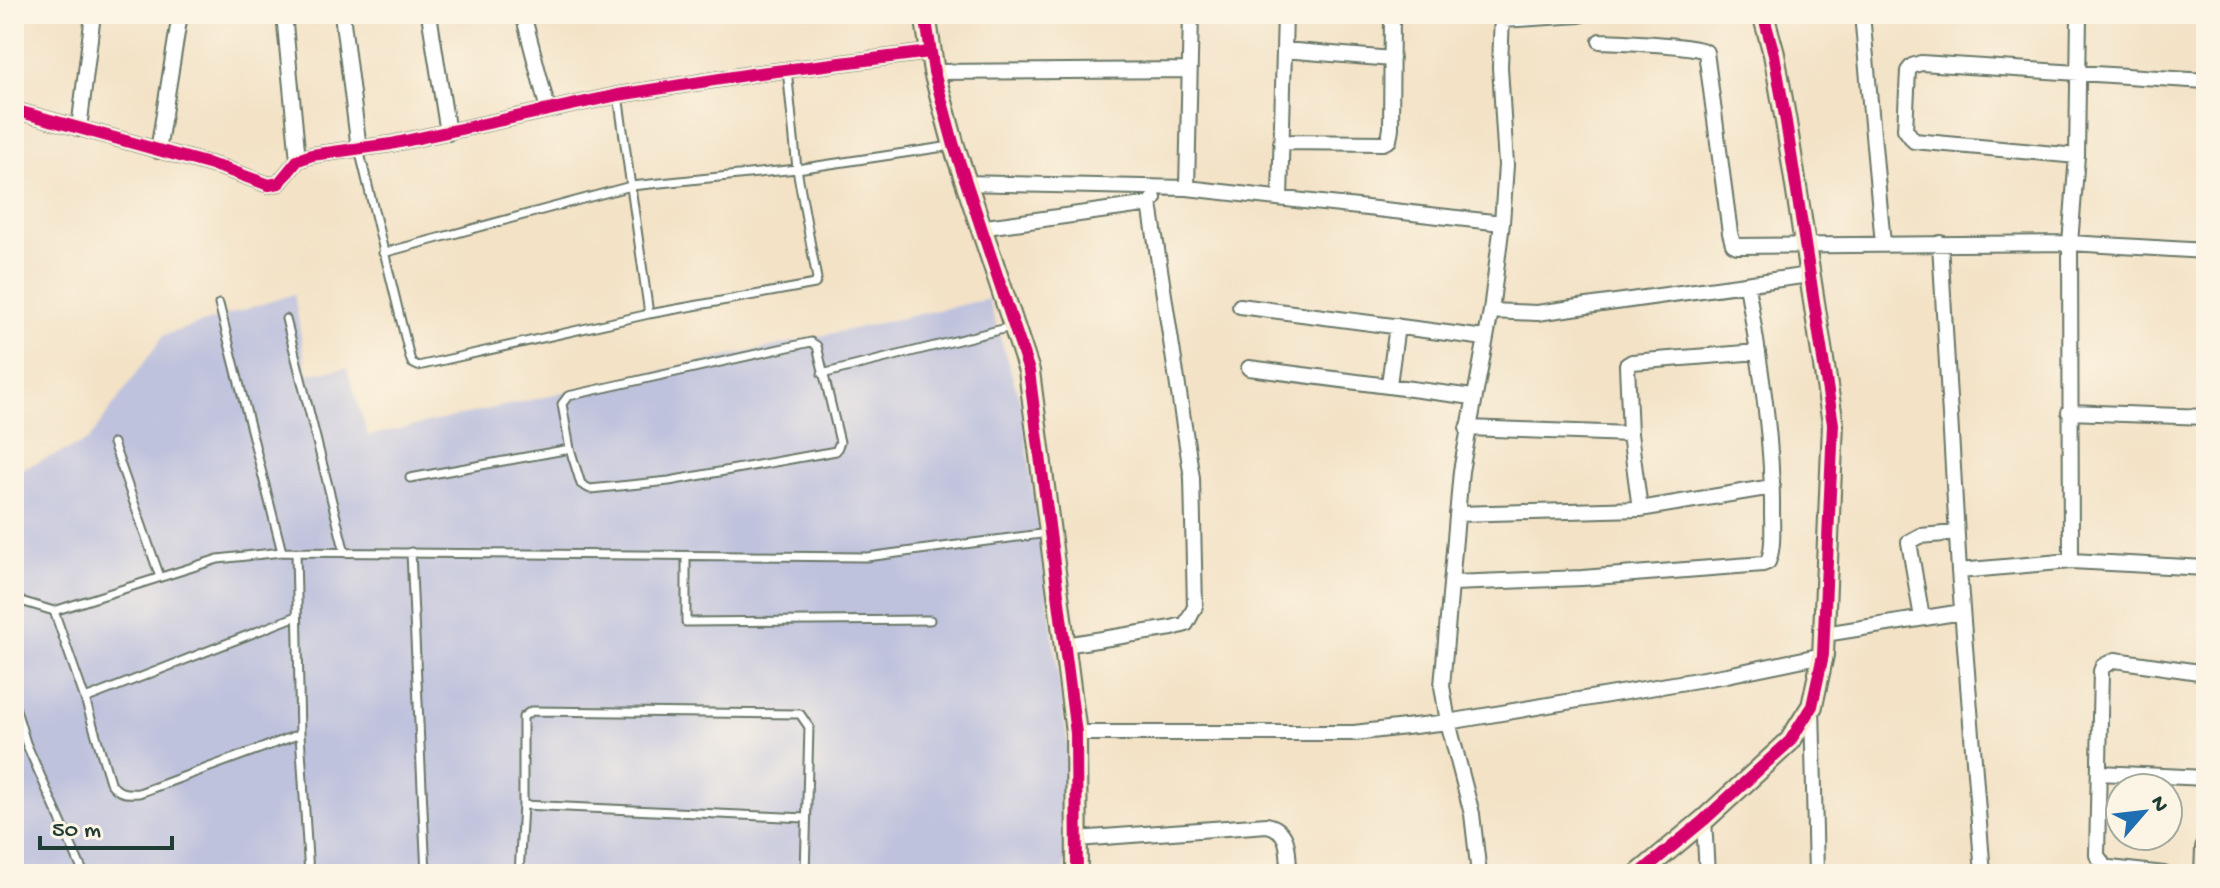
<svg xmlns="http://www.w3.org/2000/svg" width="2220" height="888" viewBox="0 0 2220 888" font-family="'Gochi Hand',sans-serif">
<style>
.industrial{fill:#bfc2dd}
.lines{fill:none;stroke-linecap:round;stroke-linejoin:round}
.lane-casing{stroke:#697767;stroke-width:11}
.street-casing{stroke:#697767;stroke-width:18}
.secondary-casing{stroke:#697767;stroke-width:24}
.lane{stroke:#fff;stroke-width:7}
.street{stroke:#fff;stroke-width:14}
.secondary{stroke:#f7e8c3;stroke-width:20}
.cycleway-casing{stroke:#fcf5e5;stroke-width:17}
.cycleway{stroke:#d6006c;stroke-width:12}
</style>
<rect width="100%" height="100%" fill="#fcf5e5"/>
<filter id="ink" filterUnits="userSpaceOnUse"><feTurbulence type="fractalNoise" baseFrequency=".0125" numOctaves="2"/><feDisplacementMap in="SourceGraphic" scale="16" xChannelSelector="R" yChannelSelector="G"/><feConvolveMatrix kernelMatrix="1 2 1 2 8 2 1 2 1" color-interpolation-filters="sRGB"/></filter>
<filter id="wash" filterUnits="userSpaceOnUse"><feTurbulence type="fractalNoise" baseFrequency=".006" numOctaves="4" result="noise"/><feDisplacementMap in="SourceGraphic" scale="32" xChannelSelector="R" yChannelSelector="G"/><feGaussianBlur stdDeviation="1.8" result="paint"/><feColorMatrix in="noise" values="0 0 0 0 0 0 0 0 0 0 0 0 0 0 0 0 0 1.4 0 .05"/><feComposite in="paint" operator="in"/></filter>
<g filter="url(#wash)">
<rect width="100%" height="100%" fill="#f3e2c6"/>
<path class="industrial" d="M 294,294 L 307,374 L 347,368 L 368,436 L 988,299 L 1021,404 L 1068,747 L 1064,874 L 14,874 L 14,472 L 88,441 L 164,335 Z"/>
</g>
<g filter="url(#ink)">
<g class="lines">
<g class="lane-casing">
<path id="lane" d="M 618,95 L 649,314
M 359,149 L 410,358 L 412,363 L 418,366 L 649,314 L 815,284 L 817,279 L 797,169 L 787,69
M 383,253 L 631,186 L 797,169 L 951,146
M 219,304 L 282,552
M 286,319 L 345,553
M 822,374 L 1011,327
M 113,443 L 160,577
M 410,478 L 570,449 L 562,404 L 568,396 L 811,342 L 817,346 L 840,442 L 836,451 L 669,481 L 590,489 L 581,484 L 570,449
M 296,552 L 300,734 L 309,874
M 411,552 L 426,874
M 686,557 L 686,622 L 930,620
M 14,599 L 54,611 L 85,699 L 110,782 C 118,794 126,794 139,793 L 300,734
M 54,611 L 218,559 L 282,552 L 867,557 L 1048,533
M 85,699 L 297,616
M 14,703 L 26,743 L 84,874
M 523,805 L 805,818
M 519,874 L 523,805 L 523,717 L 531,711 L 800,714 L 809,727 L 805,874"/>
</g>
<g class="street-casing">
<path id="street" d="M 284,14 L 298,160
M 342,14 L 359,149
M 429,14 L 448,133
M 523,14 L 548,110
M 1862,14 L 1883,244
M 1502,20 L 1580,15
M 1600,41 C 1619,42 1696,45 1706,52 L 1730,233 L 1733,244 L 1737,246 L 2070,243 L 2206,251
M 1284,50 L 1392,59
M 934,72 L 1189,70
M 14,110 L 223,168 L 269,185 L 279,183 L 298,160 L 312,155 L 391,144 L 618,95 L 752,74 L 930,52
M 79,129 L 93,14
M 1281,142 L 1383,143 L 1389,140 L 1391,128 L 1392,14
M 158,151 L 180,14
M 2077,156 L 1914,141 L 1905,129 L 1908,71 L 1912,66 L 1921,63 L 2206,81
M 964,183 L 1187,188 L 1191,14
M 1187,188 L 1502,223
M 1280,198 L 1285,14
M 979,228 L 1150,204 L 1154,198
M 1940,243 L 1959,571 L 1983,874
M 1240,306 L 1485,338
M 1491,311 L 1537,313 L 1809,275
M 1249,368 L 1473,397
M 1389,384 L 1397,326
M 2069,412 L 2206,417
M 1467,428 L 1630,434
M 1640,509 L 1630,434 L 1627,365 L 1632,362 L 1758,352
M 1457,514 L 1640,509 L 1772,487
M 2071,561 L 2070,243 L 2077,156 L 2079,14
M 1959,571 L 2071,561 L 2206,568
M 1453,583 L 1582,578 L 1763,564 L 1768,562 C 1774,547 1772,528 1772,512 C 1773,435 1759,360 1747,284
M 1922,618 L 1909,542 L 1920,536 L 1956,533
M 1825,634 L 1962,612
M 1065,645 L 1172,628 L 1186,624 L 1195,607 L 1192,478 L 1150,204
M 1812,706 L 1816,874
M 1076,733 L 1354,733 L 1448,722 L 1727,675 L 1823,655
M 2099,773 L 2206,778
M 1704,820 L 1707,874
M 1077,839 L 1267,825 C 1291,830 1288,854 1289,874
M 1479,874 L 1472,814 L 1448,722 L 1442,686 L 1461,471 L 1491,311 L 1502,223 L 1506,165 L 1500,67 L 1502,14
M 2164,874 L 2110,868 L 2104,866 L 2097,855 L 2101,671 L 2103,666 L 2115,660 L 2206,673"/>
</g>
<g class="secondary-casing">
<path id="secondary" d="M 925,14 L 934,72 L 954,146 L 1029,371 L 1076,733 L 1077,874
M 1639,874 L 1704,820 L 1790,741 L 1812,706 L 1823,655 L 1833,424 L 1786,122 L 1774,54 L 1763,14
M 2205,874 L 2206,848"/>
</g>
<use href="#lane" class="lane"/>
<use href="#street" class="street"/>
<use href="#secondary" class="secondary"/>
<g class="cycleway-casing">
<path id="cycleway" d="M 925,14 L 934,72 L 954,146 L 1029,371 L 1076,733 L 1077,874
M 14,110 L 223,168 L 269,185 L 279,183 L 298,160 L 312,155 L 391,144 L 618,95 L 752,74 L 930,52
M 1639,874 L 1704,820 L 1790,741 L 1812,706 L 1823,655 L 1833,424 L 1786,122 L 1774,54 L 1763,14"/>
</g>
<use href="#cycleway" class="cycleway"/>
</g>
</g>
<rect width="2220" height="888" fill="none" stroke="#fcf5e5" stroke-width="48"/>
<g transform="translate(2144 812) rotate(62)"><circle r="38" fill="#fcf5e5" stroke="#a4ab9e" stroke-width="2"/>
<path d="M0-6L14 30L0 20L-14 30Z" fill="#1f6fb2"/>
<text y="-12" font-size="22" font-weight="bold" text-anchor="middle" fill="#1f3d34">N</text>
</g>
<path d="M40 836v12h132v-12" fill="none" stroke="#1f3d34" stroke-width="4"/>
<text x="52" y="836" font-size="24" fill="#1f3d34" stroke="#fcf5e5" stroke-width="6" paint-order="stroke">50 m</text>
</svg>
